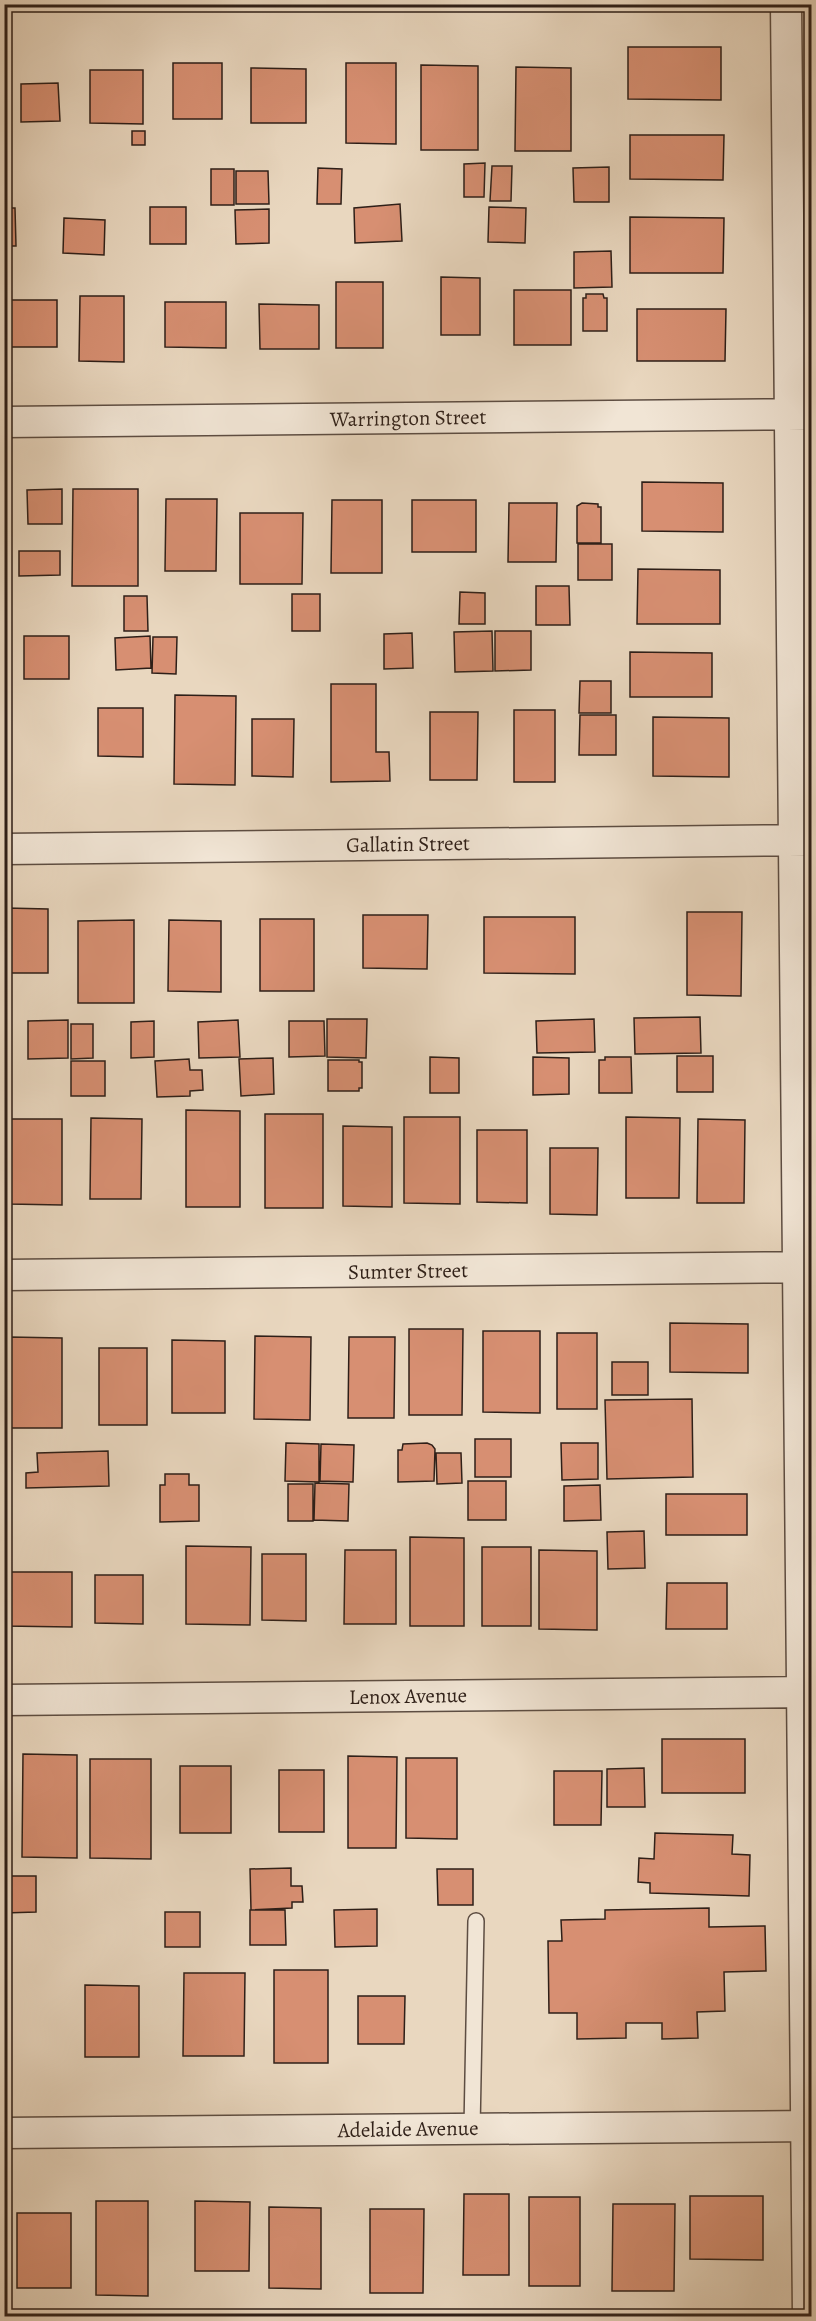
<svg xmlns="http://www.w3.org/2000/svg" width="816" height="2321" viewBox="0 0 816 2321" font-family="Alegreya,serif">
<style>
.building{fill:#d78f72;stroke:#2e1f18;stroke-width:1.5}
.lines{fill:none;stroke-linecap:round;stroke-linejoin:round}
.lane-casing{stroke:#5d4d42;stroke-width:18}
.street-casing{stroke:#5d4d42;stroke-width:33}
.lane{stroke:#f1e5d5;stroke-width:15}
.street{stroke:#f1e5d5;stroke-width:30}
.labels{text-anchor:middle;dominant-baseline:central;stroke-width:4.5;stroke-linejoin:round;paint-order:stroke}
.street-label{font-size:21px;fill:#2e1f18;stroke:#f1e5d5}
</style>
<rect width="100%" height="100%" fill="#e9d7bf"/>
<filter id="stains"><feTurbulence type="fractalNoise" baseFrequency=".00333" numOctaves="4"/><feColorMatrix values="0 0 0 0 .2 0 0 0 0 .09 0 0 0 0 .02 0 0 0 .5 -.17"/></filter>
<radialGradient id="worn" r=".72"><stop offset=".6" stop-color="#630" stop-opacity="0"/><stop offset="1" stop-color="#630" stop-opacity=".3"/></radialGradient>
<path class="building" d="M 628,47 L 721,47 L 721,100 L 628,99 Z
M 173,63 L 222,63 L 222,119 L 173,119 Z
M 346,63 L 396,63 L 396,144 L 346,143 Z
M 421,65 L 478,66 L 478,150 L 421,150 Z
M 516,67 L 571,68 L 571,151 L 515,151 Z
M 251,68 L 306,69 L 306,123 L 251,123 Z
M 90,70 L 143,70 L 143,124 L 90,123 Z
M 58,83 L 60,121 L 21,122 L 21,84 Z
M 132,131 L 145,131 L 145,145 L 132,145 Z
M 630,135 L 724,135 L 723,180 L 630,179 Z
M 485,163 L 484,197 L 464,197 L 464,164 Z
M 492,166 L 512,166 L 511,201 L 490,201 Z
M 609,167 L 609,202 L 574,202 L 573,168 Z
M 318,168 L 342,169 L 341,204 L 317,204 Z
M 211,169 L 234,169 L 234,205 L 211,205 Z
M 236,171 L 268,171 L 269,204 L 236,204 Z
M 400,204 L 402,241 L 355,243 L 354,208 Z
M 150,207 L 186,207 L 186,244 L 150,244 Z
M 489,207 L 526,208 L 525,243 L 488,242 Z
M 4,208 L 15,208 L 16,246 L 4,246 Z
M 269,209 L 269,243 L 236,244 L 235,210 Z
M 630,217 L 724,218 L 723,273 L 630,273 Z
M 64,218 L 105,220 L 104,255 L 63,253 Z
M 611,251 L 612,287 L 574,288 L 574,252 Z
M 441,277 L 480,278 L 480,335 L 441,335 Z
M 336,282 L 383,282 L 383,348 L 336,348 Z
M 514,290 L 571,290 L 571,345 L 514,345 Z
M 586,294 L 603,294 L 604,298 L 607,298 L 607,331 L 583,331 L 583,298 L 586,298 Z
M 80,296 L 124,296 L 124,362 L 79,361 Z
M 4,300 L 57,300 L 57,347 L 4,347 Z
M 165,302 L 226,302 L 226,348 L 165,347 Z
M 259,304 L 319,305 L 319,349 L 260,349 Z
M 637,309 L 726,309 L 725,361 L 637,361 Z
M 642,482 L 723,483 L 723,532 L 642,531 Z
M 62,489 L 62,524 L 28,524 L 27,490 Z
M 73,489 L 138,489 L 138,586 L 72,586 Z
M 166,499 L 217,499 L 216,571 L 165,571 Z
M 332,500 L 382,500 L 382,573 L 331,573 Z
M 412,500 L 476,500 L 476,552 L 412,552 Z
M 509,503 L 557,503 L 556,562 L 508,562 Z
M 582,503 L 598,504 L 598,507 L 601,507 L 601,543 L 577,543 L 577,506 Z
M 240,513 L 303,513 L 302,584 L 240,584 Z
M 578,544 L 612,544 L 612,580 L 578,580 Z
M 19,551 L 60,551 L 60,575 L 19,576 Z
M 638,569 L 720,570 L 720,624 L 637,624 Z
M 536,586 L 569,586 L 570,625 L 536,625 Z
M 460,592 L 485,593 L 485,624 L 459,624 Z
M 292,594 L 320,594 L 320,631 L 292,631 Z
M 124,596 L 147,596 L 148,631 L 124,631 Z
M 492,631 L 493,671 L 455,672 L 454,632 Z
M 495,631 L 531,631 L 531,670 L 495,671 Z
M 412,633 L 413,668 L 384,669 L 384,634 Z
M 24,636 L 69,636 L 69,679 L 24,679 Z
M 150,636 L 151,668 L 116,670 L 115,638 Z
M 153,637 L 177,637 L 176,674 L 152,673 Z
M 630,652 L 712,653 L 712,697 L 630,697 Z
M 580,681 L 611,681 L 611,713 L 579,713 Z
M 331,684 L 376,684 L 376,752 L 389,752 L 390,781 L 331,782 Z
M 175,695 L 236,696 L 235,785 L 174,784 Z
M 98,708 L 143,708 L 143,757 L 98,756 Z
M 514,710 L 555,710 L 555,782 L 514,782 Z
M 430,712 L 478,712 L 477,780 L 430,780 Z
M 580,715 L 616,715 L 616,755 L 579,755 Z
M 653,717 L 729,718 L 729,777 L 653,776 Z
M 252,719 L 294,719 L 293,777 L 252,776 Z
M 6,908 L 48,909 L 48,973 L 5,973 Z
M 687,912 L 742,912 L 741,996 L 687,995 Z
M 363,915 L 428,915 L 427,969 L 363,968 Z
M 484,917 L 575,917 L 575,974 L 484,973 Z
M 260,919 L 314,919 L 314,991 L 260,991 Z
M 134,920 L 134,1003 L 78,1003 L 78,921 Z
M 169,920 L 221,921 L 221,992 L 168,991 Z
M 700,1017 L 701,1053 L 635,1054 L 634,1018 Z
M 327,1019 L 367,1019 L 366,1058 L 327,1057 Z
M 594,1019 L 595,1052 L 537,1053 L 536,1021 Z
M 68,1020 L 68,1058 L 28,1059 L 28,1021 Z
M 238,1020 L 240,1057 L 199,1058 L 198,1022 Z
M 154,1021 L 154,1057 L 131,1058 L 131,1022 Z
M 289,1021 L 324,1021 L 325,1056 L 289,1057 Z
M 71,1024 L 93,1024 L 93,1058 L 71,1059 Z
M 677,1056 L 713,1056 L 713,1092 L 677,1092 Z
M 430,1057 L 459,1058 L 459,1093 L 430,1093 Z
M 533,1057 L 569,1058 L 569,1094 L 533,1095 Z
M 605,1057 L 631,1057 L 632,1093 L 599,1093 L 599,1060 L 605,1060 Z
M 273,1058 L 274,1094 L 241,1096 L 239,1059 Z
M 189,1059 L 190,1070 L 202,1070 L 203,1090 L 190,1091 L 190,1096 L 157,1097 L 155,1061 Z
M 328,1060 L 359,1060 L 359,1062 L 362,1062 L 362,1088 L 359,1088 L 359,1091 L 328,1091 Z
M 71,1061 L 105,1061 L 105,1096 L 71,1096 Z
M 186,1110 L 240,1111 L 240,1207 L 186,1207 Z
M 265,1114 L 323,1114 L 323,1208 L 265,1208 Z
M 404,1117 L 460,1117 L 460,1204 L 404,1203 Z
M 626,1117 L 680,1118 L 679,1198 L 626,1198 Z
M 91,1118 L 142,1119 L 141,1199 L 90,1199 Z
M 9,1119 L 62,1119 L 62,1205 L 9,1204 Z
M 698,1119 L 745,1120 L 744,1203 L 697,1203 Z
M 343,1126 L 392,1127 L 392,1207 L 343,1206 Z
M 477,1130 L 527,1130 L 527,1203 L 477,1202 Z
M 550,1148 L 598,1148 L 597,1215 L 550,1214 Z
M 670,1323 L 748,1324 L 748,1373 L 670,1372 Z
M 409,1329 L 463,1329 L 462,1415 L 409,1415 Z
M 483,1331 L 540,1331 L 540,1413 L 483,1412 Z
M 557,1333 L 597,1333 L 597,1409 L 557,1409 Z
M 255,1336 L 311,1337 L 310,1420 L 254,1419 Z
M 10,1337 L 62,1338 L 62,1428 L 9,1428 Z
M 349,1337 L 395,1337 L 394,1418 L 348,1418 Z
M 172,1340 L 225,1341 L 225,1413 L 172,1413 Z
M 99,1348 L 147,1348 L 147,1425 L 99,1425 Z
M 612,1362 L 648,1362 L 648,1395 L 612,1395 Z
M 692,1399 L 693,1477 L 607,1479 L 605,1400 Z
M 475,1439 L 511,1439 L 511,1477 L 475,1477 Z
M 286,1443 L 319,1444 L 319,1482 L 285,1481 Z
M 427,1443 L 432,1445 L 435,1449 L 434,1481 L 398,1482 L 398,1450 L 402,1450 L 403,1444 Z
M 561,1443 L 598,1443 L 598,1479 L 562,1480 Z
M 321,1444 L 354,1445 L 353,1482 L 320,1481 Z
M 108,1451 L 109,1486 L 26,1488 L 26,1473 L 38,1472 L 37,1453 Z
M 436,1453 L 461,1453 L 462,1483 L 437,1484 Z
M 165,1474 L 189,1474 L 189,1485 L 199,1485 L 199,1521 L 160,1522 L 160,1485 L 165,1485 Z
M 468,1481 L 506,1481 L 506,1520 L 468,1520 Z
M 315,1483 L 349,1484 L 348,1521 L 314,1520 Z
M 288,1484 L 313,1484 L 313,1521 L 288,1521 Z
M 600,1485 L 601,1520 L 564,1521 L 564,1486 Z
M 666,1494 L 747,1494 L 747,1535 L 666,1535 Z
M 644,1531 L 645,1568 L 608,1569 L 607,1532 Z
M 410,1537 L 464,1538 L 464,1626 L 410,1626 Z
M 186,1546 L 251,1547 L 250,1625 L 186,1624 Z
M 482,1547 L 531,1547 L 531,1626 L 482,1626 Z
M 345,1550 L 396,1550 L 396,1624 L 344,1624 Z
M 539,1550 L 597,1551 L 597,1630 L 539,1629 Z
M 262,1554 L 306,1554 L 306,1621 L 262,1620 Z
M 4,1572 L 72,1572 L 72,1627 L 4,1626 Z
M 95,1575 L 143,1575 L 143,1624 L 95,1623 Z
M 667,1583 L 727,1583 L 727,1629 L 666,1629 Z
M 662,1739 L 745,1739 L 745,1793 L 662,1793 Z
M 23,1754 L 77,1755 L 77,1858 L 22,1857 Z
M 348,1756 L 397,1757 L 396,1848 L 348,1848 Z
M 406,1758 L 457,1758 L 457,1839 L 406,1838 Z
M 90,1759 L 151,1759 L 151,1859 L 90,1858 Z
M 180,1766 L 231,1766 L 231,1833 L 180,1833 Z
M 644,1768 L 645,1807 L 607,1807 L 607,1769 Z
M 279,1770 L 324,1770 L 324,1832 L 279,1832 Z
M 554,1771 L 602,1771 L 601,1825 L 554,1825 Z
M 655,1833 L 733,1835 L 732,1854 L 750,1855 L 749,1896 L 650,1893 L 650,1883 L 638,1882 L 639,1858 L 654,1859 Z
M 291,1868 L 291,1886 L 302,1886 L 303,1902 L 292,1902 L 292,1908 L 251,1910 L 250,1869 Z
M 437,1869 L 473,1869 L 473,1905 L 438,1905 Z
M 4,1876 L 36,1876 L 36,1912 L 4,1913 Z
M 709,1908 L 709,1927 L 765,1926 L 766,1971 L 724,1972 L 725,2011 L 697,2012 L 698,2038 L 662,2039 L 662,2023 L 626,2023 L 626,2038 L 577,2039 L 577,2013 L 549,2013 L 548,1941 L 562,1941 L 561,1920 L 605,1919 L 605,1910 Z
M 377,1909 L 377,1946 L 335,1947 L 334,1910 Z
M 250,1910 L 285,1910 L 286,1945 L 250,1945 Z
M 165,1912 L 200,1912 L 200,1947 L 165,1947 Z
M 274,1970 L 328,1970 L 328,2063 L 274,2063 Z
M 184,1973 L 245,1973 L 244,2056 L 183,2056 Z
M 85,1985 L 139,1986 L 139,2057 L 85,2057 Z
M 358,1996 L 405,1996 L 404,2044 L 358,2044 Z
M 464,2194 L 509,2194 L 509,2275 L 463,2275 Z
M 690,2196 L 763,2196 L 763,2260 L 690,2259 Z
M 529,2197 L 580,2197 L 580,2286 L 529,2286 Z
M 96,2201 L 148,2201 L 148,2296 L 96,2295 Z
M 195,2201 L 250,2202 L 249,2271 L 195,2271 Z
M 613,2204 L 675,2204 L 674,2291 L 612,2291 Z
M 269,2207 L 321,2208 L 321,2289 L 269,2288 Z
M 370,2209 L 424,2209 L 423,2293 L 370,2293 Z
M 17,2213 L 71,2213 L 71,2288 L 17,2288 Z
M 302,2313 L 337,2313 L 337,2316 L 302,2316 Z
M 378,2313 L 378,2316 L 341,2316 L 341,2314 Z"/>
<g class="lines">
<g class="lane-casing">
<path id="lane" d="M 472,2129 L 476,1921"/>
</g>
<g class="street-casing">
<path id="street" d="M 786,4 L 808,2316
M 4,422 L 811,414
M 4,849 L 812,840
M 4,1275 L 812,1267
M 4,1700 L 812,1692
M 4,2133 L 812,2126"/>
</g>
<use href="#lane" class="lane"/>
<use href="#street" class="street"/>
</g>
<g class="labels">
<g class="street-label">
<text transform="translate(408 418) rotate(-1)">Warrington Street</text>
<text transform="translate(408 844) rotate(-1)">Gallatin Street</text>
<text transform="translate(408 1271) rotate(-1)">Sumter Street</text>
<text transform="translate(408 1696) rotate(-1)">Lenox Avenue</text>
<text transform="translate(408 2129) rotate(-1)">Adelaide Avenue</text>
</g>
</g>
<rect width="816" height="2321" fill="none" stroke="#e9d7bf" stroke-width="24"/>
<rect x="6" y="6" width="804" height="2309" fill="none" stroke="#2e1f18" stroke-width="3"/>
<rect x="12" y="12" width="792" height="2297" fill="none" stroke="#2e1f18" stroke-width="1.5"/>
<rect width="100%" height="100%" filter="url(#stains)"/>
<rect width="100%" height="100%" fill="url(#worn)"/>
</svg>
